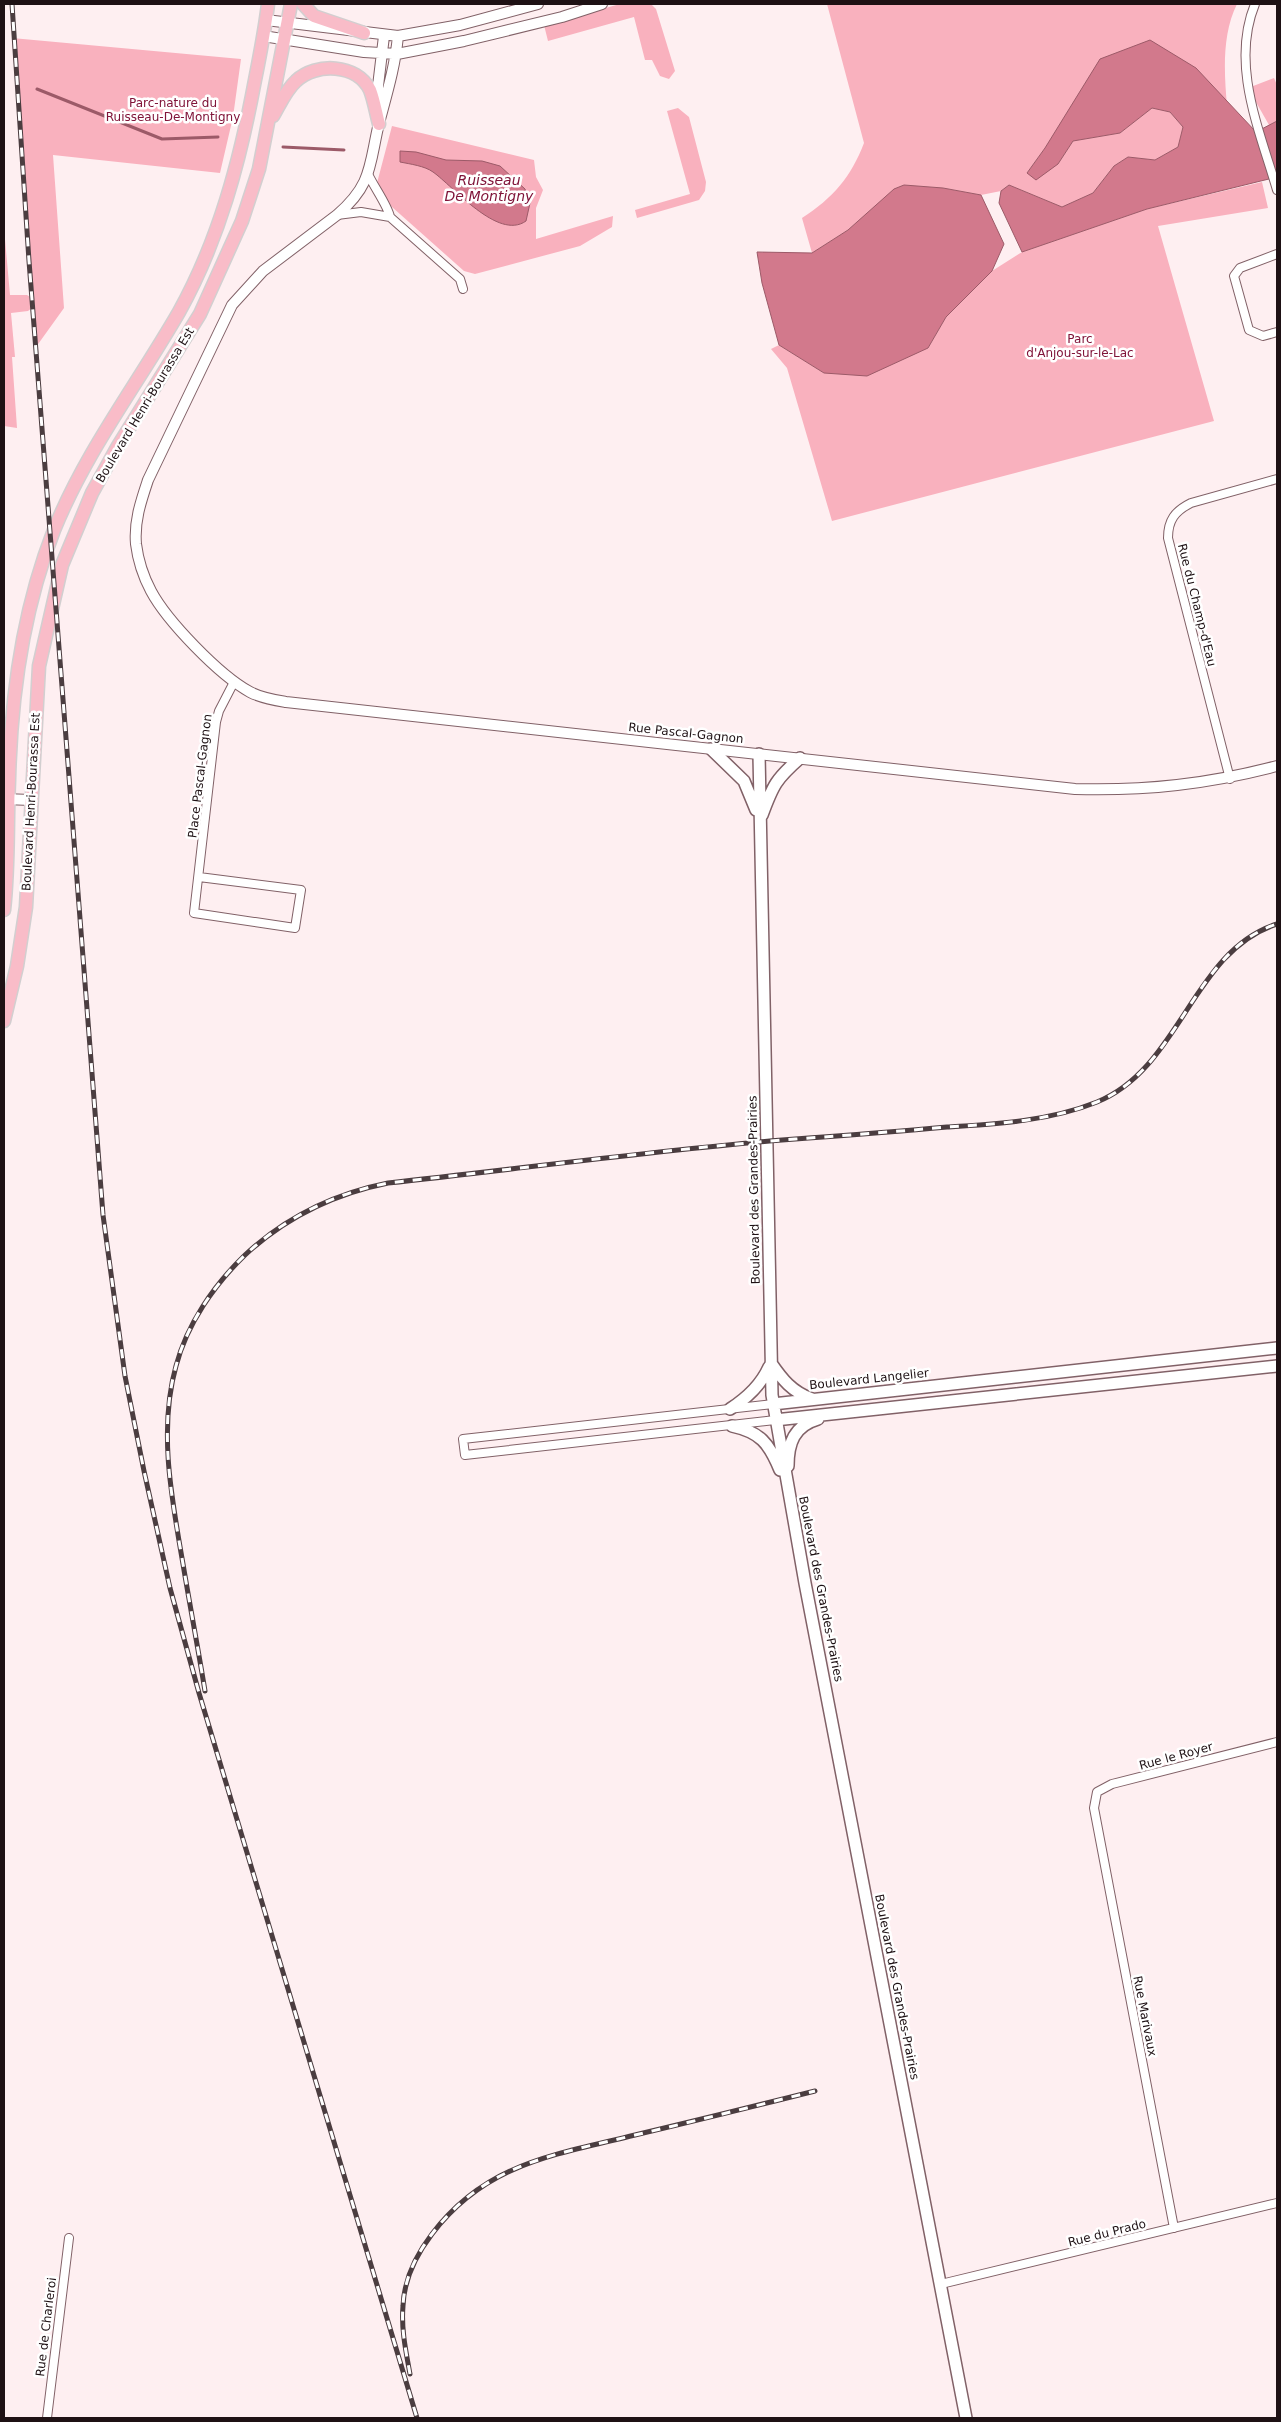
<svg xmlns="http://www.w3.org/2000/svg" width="1281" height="2422" viewBox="0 0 1281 2422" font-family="'DejaVu Sans',sans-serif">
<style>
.green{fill:#f9b1be}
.water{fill:#d2798c;stroke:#9c5a68}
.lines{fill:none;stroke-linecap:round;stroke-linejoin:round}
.stream{stroke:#9c5a68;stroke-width:3}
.minor-casing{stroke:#816167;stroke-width:10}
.tertiary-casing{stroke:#816167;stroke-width:12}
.secondary-casing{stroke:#816167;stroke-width:14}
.primary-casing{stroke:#d2cfd0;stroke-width:15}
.minor{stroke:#fff;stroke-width:8}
.tertiary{stroke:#fff;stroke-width:10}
.secondary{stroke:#fff;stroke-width:11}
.primary{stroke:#f9bcc8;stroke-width:12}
.rail-casing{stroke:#4b3d40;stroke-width:5}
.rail{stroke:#fff;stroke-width:3;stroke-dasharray:9;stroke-linecap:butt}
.labels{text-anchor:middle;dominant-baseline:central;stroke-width:5;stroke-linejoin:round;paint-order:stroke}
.park-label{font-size:12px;fill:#801439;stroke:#fff}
.street-label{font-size:12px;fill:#1e1114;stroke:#fff}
.water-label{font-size:14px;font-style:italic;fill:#80153a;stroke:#fff}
</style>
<rect width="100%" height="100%" fill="#feeff1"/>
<path class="green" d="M 620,4 L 651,4 L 656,9 L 675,71 L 669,79 L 660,76 L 652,60 L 645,60 L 634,17 L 548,41 L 544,25 Z
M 827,4 L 1237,4 C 1222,34 1224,72 1227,105 L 1196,68 L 1045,148 L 1027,173 L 1058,164 L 1073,141 L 1120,133 L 1152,108 L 1170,112 L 1183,127 L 1178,147 L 1155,160 L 1128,157 L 1114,166 L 1093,193 L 1062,207 L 1009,185 L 1001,191 L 981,195 L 943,188 L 882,201 L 848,230 L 812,253 L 802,218 C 833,198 851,177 864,143 Z
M 12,38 L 241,59 L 233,117 L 220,173 L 53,155 L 64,308 L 36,347 L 33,307 L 28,311 L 11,313 L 15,357 L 12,357 L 17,428 L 4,426 L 4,228 L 10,295 L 27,295 L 32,298 Z
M 1274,78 L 1277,85 L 1277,121 L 1269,125 L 1248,88 Z
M 678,108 L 689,117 L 706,182 L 705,191 L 699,200 L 637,218 L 635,210 L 690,194 L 667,111 Z
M 392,126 L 534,160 L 536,177 L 543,190 L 536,208 L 536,239 L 613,216 L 612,227 L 580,246 L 475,274 L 464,271 L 383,199 L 377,183 Z
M 1262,182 L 1268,208 L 1158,226 L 1214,421 L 832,521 L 787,368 L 771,349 L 779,345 L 824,373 L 928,348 L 946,317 L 992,271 L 1022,252 L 1147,209 Z"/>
<path class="water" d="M 1150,40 L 1196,68 L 1256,132 L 1277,121 L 1277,177 L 1147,209 L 1022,252 L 999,203 L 1001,191 L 1009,185 L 1062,207 L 1093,193 L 1114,166 L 1128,157 L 1155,160 L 1178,147 L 1183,127 L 1170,112 L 1152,108 L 1120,133 L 1073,141 L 1058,164 L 1036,180 L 1027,173 L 1045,148 L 1100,59 Z
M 400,151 L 416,152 L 446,160 L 482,161 L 500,166 L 525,189 L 530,203 L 526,221 C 498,241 453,186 433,172 C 425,166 410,164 400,162 Z
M 904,185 L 943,188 L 981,195 L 1004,244 L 992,271 L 946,317 L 928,348 L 867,376 L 824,373 L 779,345 L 762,283 L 757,252 L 812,253 L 848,230 L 894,189 Z"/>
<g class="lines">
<path class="stream" d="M 37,89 L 162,139 L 218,137
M 283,147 L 344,150"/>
<g class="minor-casing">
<path id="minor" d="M 1255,4 C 1230,65 1260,131 1277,190
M 368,174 C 374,187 388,206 390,217
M 337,215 L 361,212 L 390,217 L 460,279 L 463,289
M 1277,254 L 1240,268 L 1234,276 L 1249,330 L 1263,336 L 1277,332
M 1230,779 L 1168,538 C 1168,520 1175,511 1191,503 L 1277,479
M 199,877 L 301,890 L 295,928 L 194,913 L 216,722 L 219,711 L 234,682
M 773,1404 L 463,1439 L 465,1455 L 775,1420
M 1174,2228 L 1094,1808 L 1097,1792 L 1112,1784 L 1277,1742
M 941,2284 L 1277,2203
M 47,2418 L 69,2238"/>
</g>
<g class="tertiary-casing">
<path id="tertiary" d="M 266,20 L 398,36 L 460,25 L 538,4
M 263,36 L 364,52 L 397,54 L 464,41 L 562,17 L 602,4
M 398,36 C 395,67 387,93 379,123 C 369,165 373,184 337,215 L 263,271 L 232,305 L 148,480 C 141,501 134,521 136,544 C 138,560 143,576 151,591 C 167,621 219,675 250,692 C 261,698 274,700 286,702 L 1075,789 C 1147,791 1208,784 1277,766
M 379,107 L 378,86 L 384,36
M 4,799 L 31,800"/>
</g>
<g class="secondary-casing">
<path id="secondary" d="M 711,749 L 744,781 L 756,810
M 759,754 L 772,1395 L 805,1583 L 966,2418
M 762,815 C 773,785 776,779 800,758
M 771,1363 C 782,1379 792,1392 812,1399
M 773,1404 L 1277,1348
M 730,1409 C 747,1398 761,1385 769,1367
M 775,1420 L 1277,1366
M 732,1426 C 760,1432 769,1443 780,1470
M 788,1466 C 788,1443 794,1426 818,1419"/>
</g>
<g class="primary-casing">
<path id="primary" d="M 303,4 L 314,16 L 364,33
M 273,116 C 280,104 286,90 296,81 C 316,62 357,64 370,90 C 374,100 376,113 379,124
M 4,910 C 9,865 7,825 9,780 C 11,695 23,609 54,530 C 86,451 137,385 179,312 C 219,240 240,161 255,80 C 260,55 265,29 268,4
M 4,1021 L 17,966 L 26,907 L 39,666 L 62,565 L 92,493 L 118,446 L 200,314 L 242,221 L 259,169 L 291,4"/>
</g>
<use href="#minor" class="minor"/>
<use href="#tertiary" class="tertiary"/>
<use href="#secondary" class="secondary"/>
<use href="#primary" class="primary"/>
<g class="rail-casing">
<path id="rail" d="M 12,4 L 29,261 L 103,1215 L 125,1376 L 144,1471 L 170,1588 L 199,1693 L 417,2418
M 205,1691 C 198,1648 190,1606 183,1564 C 172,1500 158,1430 176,1366 C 187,1324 214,1285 245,1255 C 286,1217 333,1194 388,1183 C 519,1169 650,1151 782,1140 C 837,1136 892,1132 947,1127 C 997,1124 1050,1121 1097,1102 C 1181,1068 1192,951 1277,924
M 410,2374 C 406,2352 401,2329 403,2306 C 404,2279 416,2255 432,2234 C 486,2163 554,2155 635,2135 C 695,2121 755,2106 815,2091"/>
</g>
<use href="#rail" class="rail"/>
</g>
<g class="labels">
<g class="park-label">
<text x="173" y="103">Parc-nature du<tspan x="173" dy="14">Ruisseau-De-Montigny</tspan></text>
<text x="1080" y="339">Parc<tspan x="1080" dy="14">d'Anjou-sur-le-Lac</tspan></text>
</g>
<g class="street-label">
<text transform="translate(145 405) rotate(-59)">Boulevard Henri-Bourassa Est</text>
<text transform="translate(1197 605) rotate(76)">Rue du Champ-d'Eau</text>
<text transform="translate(686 733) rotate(6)">Rue Pascal-Gagnon</text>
<text transform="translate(200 776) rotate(-83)">Place Pascal-Gagnon</text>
<text transform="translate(31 802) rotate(-87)">Boulevard Henri-Bourassa Est</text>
<text transform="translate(754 1190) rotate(-91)">Boulevard des Grandes-Prairies</text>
<text transform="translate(869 1379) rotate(-6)">Boulevard Langelier</text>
<text transform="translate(821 1589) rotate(79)">Boulevard des Grandes-Prairies</text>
<text transform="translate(1176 1756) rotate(-15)">Rue le Royer</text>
<text transform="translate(897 1987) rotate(79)">Boulevard des Grandes-Prairies</text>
<text transform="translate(1145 2016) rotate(79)">Rue Marivaux</text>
<text transform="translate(1107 2233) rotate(-14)">Rue du Prado</text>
<text transform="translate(46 2327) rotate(-83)">Rue de Charleroi</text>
</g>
<g class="water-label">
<text x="489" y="180">Ruisseau<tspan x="489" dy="16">De Montigny</tspan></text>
</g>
</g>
<rect width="1281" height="2422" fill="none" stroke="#1e1114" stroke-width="10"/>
</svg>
